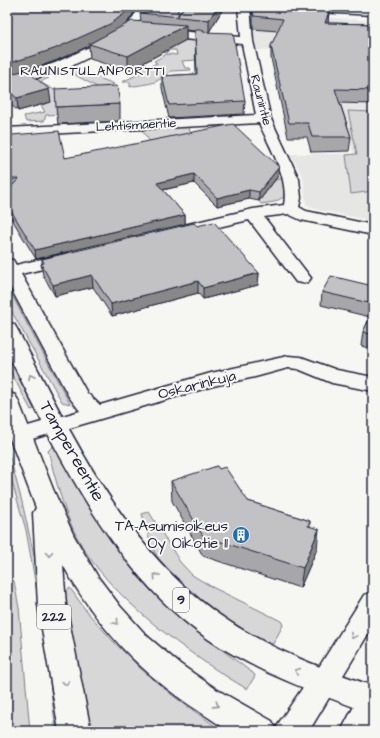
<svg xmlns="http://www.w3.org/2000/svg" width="380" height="738" viewBox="0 0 380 738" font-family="'Architects Daughter',sans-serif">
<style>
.built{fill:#e6e6e4}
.green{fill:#d7d7d7;stroke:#7c7c89}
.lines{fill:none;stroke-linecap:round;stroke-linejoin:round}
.street-casing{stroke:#22223b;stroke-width:3}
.secondary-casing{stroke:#22223b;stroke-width:3}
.highway-casing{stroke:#22223b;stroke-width:3}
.street{fill:#f6f6f2;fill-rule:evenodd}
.secondary{fill:#f6f6f2;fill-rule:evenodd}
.highway{fill:#f6f6f2;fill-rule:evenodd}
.wall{fill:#a7a7a9;stroke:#22223b}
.shaded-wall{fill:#888889;stroke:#22223b}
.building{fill:#c2c2c4;stroke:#22223b}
.oneway{stroke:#9797a0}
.labels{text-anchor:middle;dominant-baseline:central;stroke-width:4;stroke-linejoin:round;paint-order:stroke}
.far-neighbourhood-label{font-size:13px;letter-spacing:1px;fill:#22223b;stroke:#f6f6f2}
.far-street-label{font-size:13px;fill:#22223b;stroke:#f6f6f2}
.shield{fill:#f6f6f2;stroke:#626272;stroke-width:1}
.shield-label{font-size:14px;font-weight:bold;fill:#22223b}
.street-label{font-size:15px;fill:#22223b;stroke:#f6f6f2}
.poi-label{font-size:15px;fill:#22223b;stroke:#f6f6f2;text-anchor:end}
.near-street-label{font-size:18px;fill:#22223b;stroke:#f6f6f2}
</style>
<rect width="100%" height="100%" fill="#f6f6f2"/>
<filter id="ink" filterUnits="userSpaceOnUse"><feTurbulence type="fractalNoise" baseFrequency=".025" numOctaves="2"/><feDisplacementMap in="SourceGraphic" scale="8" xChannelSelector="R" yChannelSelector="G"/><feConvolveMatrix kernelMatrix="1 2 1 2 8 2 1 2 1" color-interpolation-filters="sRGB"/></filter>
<g filter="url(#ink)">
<path class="built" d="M 251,12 L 373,21 L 373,221 L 315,209 L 306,204 L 303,177 L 290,154 L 353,154 L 342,106 L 338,106 L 329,49 L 257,50 L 250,16 Z"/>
<path class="green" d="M 136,35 L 233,43 L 195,56 L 196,60 L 182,61 L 185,68 L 190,68 L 191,70 L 171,71 C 152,87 151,82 130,87 L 130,82 L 122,82 L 145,71 L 133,68 L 126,71 L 120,69 L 133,63 L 150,66 L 157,63 L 154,61 L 167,54 L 177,55 L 176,50 L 169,50 L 166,53 L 145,47 Z
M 72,67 L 114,84 L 88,93 L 97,87 L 68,71 L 58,75 L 55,73 Z
M 45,76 L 49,78 L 39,82 L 68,97 L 63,114 L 46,115 L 44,121 L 26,122 L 24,116 L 45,112 L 41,105 L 46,103 L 11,87 Z
M 348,111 L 373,112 L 373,191 L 351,194 L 346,155 L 357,154 Z
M 189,126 L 191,138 L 153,146 L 141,129 Z
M 283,178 L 284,197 L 274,202 L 261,204 L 259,201 L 275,180 Z
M 7,286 L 70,404 L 62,402 L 7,303 Z
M 7,353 L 34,409 L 31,410 L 7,365 Z
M 7,446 L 22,502 L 40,582 L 64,731 L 56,731 L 43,626 L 26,530 L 7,465 Z
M 53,446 L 55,446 C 81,489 105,535 136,574 C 169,614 214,643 254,674 L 255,676 L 247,689 C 191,656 107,596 77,537 C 67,518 61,498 55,477 C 52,468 51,459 48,451 Z
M 149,512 L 180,562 L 192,575 L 212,587 L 281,621 L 283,625 L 273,644 C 242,634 166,580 153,549 C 148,538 146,525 142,514 Z
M 14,581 L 19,608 L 30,731 L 7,731 L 7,584 Z
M 70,588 L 87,612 L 113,641 L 141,669 L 172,695 L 222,731 L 86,731 L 66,618 L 64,592 Z"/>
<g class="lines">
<g class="street-casing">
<path id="street" d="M 140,7 L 152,7 L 134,33 L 119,43 L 65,69 L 7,87 L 7,79 L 55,63 L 111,37 L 126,27 Z
M 238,7 L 250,7 L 253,41 L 271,119 L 299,179 L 301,198 L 299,207 L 306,211 L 373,225 L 373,235 L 301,220 L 288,214 L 264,217 L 311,278 L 308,282 L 302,283 L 296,282 L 249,220 L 188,234 L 182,233 L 180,229 L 182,225 L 188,224 L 253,209 L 284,205 C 289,177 270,148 259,123 L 7,136 L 7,128 L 256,115 L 242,44 L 159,37 L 155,36 L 153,33 L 155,30 L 159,29 L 241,37 Z
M 67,253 L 73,254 L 76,258 L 73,262 L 21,274 L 87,393 L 100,405 L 211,373 L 288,356 L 301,357 L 337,370 L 373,377 L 373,391 L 332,383 L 298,369 L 288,368 L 255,377 L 213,386 L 22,442 L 14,440 L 11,435 L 14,430 L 80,411 L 69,397 L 7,281 L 7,259 L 13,260 L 16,265 Z
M 373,592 L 373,626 L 333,692 L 323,695 L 313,692 L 309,683 L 364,595 Z"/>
</g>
<g class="secondary-casing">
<path id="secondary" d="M 295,7 L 373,7 L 373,15 L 301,11 L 297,10 Z
M 323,670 L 334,674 L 338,683 L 309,731 L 275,731 L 280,721 L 312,674 Z
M 373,687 L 373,731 L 341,731 L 362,691 Z"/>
</g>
<g class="highway-casing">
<path id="highway" d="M 7,323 L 14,324 L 17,329 C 72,435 126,555 230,622 C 274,651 323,669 373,686 L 373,714 C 316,693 258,673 208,639 C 136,589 88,510 48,434 C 38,413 27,392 17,372 C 14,365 8,357 7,350 C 6,341 7,331 7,323 Z
M 7,392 L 15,395 L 18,400 L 53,489 L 74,536 L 98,577 L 120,606 L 147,636 L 180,664 L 216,689 L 272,721 L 277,731 C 266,731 240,734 231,731 C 221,727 210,718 200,712 C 141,674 96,626 63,565 L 66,605 L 91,731 L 59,731 L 38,605 L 33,513 L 36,508 L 7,431 Z"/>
</g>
<use href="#street" class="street"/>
<use href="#secondary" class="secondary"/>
<use href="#highway" class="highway"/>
</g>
<path class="wall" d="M 7,7 L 136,7 L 136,10 L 127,23 L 141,21 L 140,13 L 178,15 L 184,7 L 224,7 L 209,32 L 245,101 L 244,114 L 169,118 L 162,88 L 162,76 L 196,74 L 195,31 L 186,30 L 186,40 L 128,71 L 90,59 L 89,46 L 55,61 L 27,71 L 51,102 L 18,111 L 9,103 L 7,103 Z
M 252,7 L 309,7 L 329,11 L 328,23 L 373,24 L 373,104 L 340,103 L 351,137 L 349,151 L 311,152 L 307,137 L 288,137 L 271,58 L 271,46 L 278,31 L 253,29 L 253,15 L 252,12 Z
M 120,104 L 120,121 L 58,124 L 56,107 Z
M 7,145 L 65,158 L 278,176 L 259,201 L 249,199 L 217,206 L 194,183 L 163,190 L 185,215 L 185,224 L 36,259 L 7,211 L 7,191 L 10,187 L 7,187 Z
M 197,226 L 259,273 L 258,285 L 203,299 L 198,293 L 112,316 L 93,287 L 55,296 L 43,275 L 41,264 L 42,264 L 42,259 Z
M 373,286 L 373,349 L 361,346 L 363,332 L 370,317 L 321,305 L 322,292 Z
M 171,481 L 248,501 L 310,521 L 310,526 L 317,549 L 300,588 L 203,556 L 172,501 Z"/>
<path class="shaded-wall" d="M 129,7 L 136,7 L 136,10 L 125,26 L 89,44 L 89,46 L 55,61 L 7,78 L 7,64 Z
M 217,7 L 224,7 L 209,32 L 209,20 Z
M 327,9 L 327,17 L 329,11 L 328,24 L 325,23 Z
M 186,25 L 186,40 L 128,71 L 128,56 Z
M 49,89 L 51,102 L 18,111 L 17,98 Z
M 7,90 L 9,103 L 7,103 Z
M 279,167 L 278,176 L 259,201 L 259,192 Z
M 194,174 L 194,183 L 157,191 L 157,183 Z
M 249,190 L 249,199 L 217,206 L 217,198 Z
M 185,215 L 185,224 L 36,259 L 35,250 Z
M 259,273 L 258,285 L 203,299 L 203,288 Z
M 92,275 L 93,287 L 55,296 L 53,285 Z
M 198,281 L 198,293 L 112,316 L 111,304 Z
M 319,529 L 317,549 L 300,588 L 303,568 Z"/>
<path class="building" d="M 7,7 L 129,7 L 124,14 L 110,24 L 54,49 L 7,64 Z
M 145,7 L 178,7 L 178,16 L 184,7 L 217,7 L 209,20 L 140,13 Z
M 256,7 L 309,7 L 327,9 L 327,11 L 329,11 L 325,23 L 373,24 L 373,90 L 335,89 L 351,137 L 312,137 L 308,123 L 289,123 L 271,46 L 283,19 L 254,16 L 253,12 Z
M 132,21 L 186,25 L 128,56 L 89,44 Z
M 195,30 L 203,30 L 203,32 L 233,33 L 245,101 L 169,105 L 162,76 L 197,74 Z
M 26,70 L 49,89 L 17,98 L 7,90 L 7,75 Z
M 117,86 L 120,104 L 56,107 L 55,89 Z
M 233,124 L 279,167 L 259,192 L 249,190 L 217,198 L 194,174 L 157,183 L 185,215 L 35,250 L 7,204 L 7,191 L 19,179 L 7,179 L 7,145 L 12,135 L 59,131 L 65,158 Z
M 214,222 L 259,273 L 203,288 L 198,281 L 111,304 L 92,275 L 53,285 L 41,264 L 44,263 L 42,259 L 194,223 L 197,226 Z
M 331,276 L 373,286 L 373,304 L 322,292 Z
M 373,311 L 373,335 L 363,332 Z
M 217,466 L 219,469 L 225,467 L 248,501 L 310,521 L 308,526 L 319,529 L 303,568 L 203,536 L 171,481 Z"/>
<defs><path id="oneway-chevron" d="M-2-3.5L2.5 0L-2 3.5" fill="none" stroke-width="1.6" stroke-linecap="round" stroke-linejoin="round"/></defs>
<g class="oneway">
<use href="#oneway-chevron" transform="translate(31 377) rotate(-116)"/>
<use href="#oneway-chevron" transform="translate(49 554) rotate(86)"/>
<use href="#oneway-chevron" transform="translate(156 576) rotate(-132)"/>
<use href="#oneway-chevron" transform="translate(116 622) rotate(52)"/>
<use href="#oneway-chevron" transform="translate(353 636) rotate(118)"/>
<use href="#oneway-chevron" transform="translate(297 671) rotate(-156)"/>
<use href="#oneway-chevron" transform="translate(66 683) rotate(80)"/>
<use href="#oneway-chevron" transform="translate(216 705) rotate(33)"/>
</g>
</g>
<defs>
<g id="building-disc" transform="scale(0.9)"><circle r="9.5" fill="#1f6fb2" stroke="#f6f6f2"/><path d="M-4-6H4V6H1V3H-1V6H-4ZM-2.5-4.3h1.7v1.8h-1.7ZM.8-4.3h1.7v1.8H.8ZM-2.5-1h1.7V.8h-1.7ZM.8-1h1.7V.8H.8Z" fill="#fff"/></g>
</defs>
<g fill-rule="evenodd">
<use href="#building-disc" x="241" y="535"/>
</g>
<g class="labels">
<g class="far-neighbourhood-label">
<text x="93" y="71">RAUNISTULANPORTTI</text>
</g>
<g class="far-street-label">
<text transform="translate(261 100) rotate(75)">Raunintie</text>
<text transform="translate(136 125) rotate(-3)">Lehtismäentie</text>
</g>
<g class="shield">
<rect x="173" y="588" width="16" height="24" rx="3"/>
<rect x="37" y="605" width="34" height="24" rx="3"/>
</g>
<g class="shield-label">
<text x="181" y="600">9</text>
<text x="54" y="617">222</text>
</g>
<g class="street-label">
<text transform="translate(197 385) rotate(-14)">Oskarinkuja</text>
</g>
<g class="poi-label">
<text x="228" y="526">TA-Asumisoikeus<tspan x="228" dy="17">Oy Oikotie 11</tspan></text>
</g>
<g class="near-street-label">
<text transform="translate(72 451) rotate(60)">Tampereentie</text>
</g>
</g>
<rect width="380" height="738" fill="none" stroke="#f6f6f2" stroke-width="24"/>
<rect x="12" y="12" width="356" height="714" fill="none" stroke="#22223b" stroke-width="1.5" filter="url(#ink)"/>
</svg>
